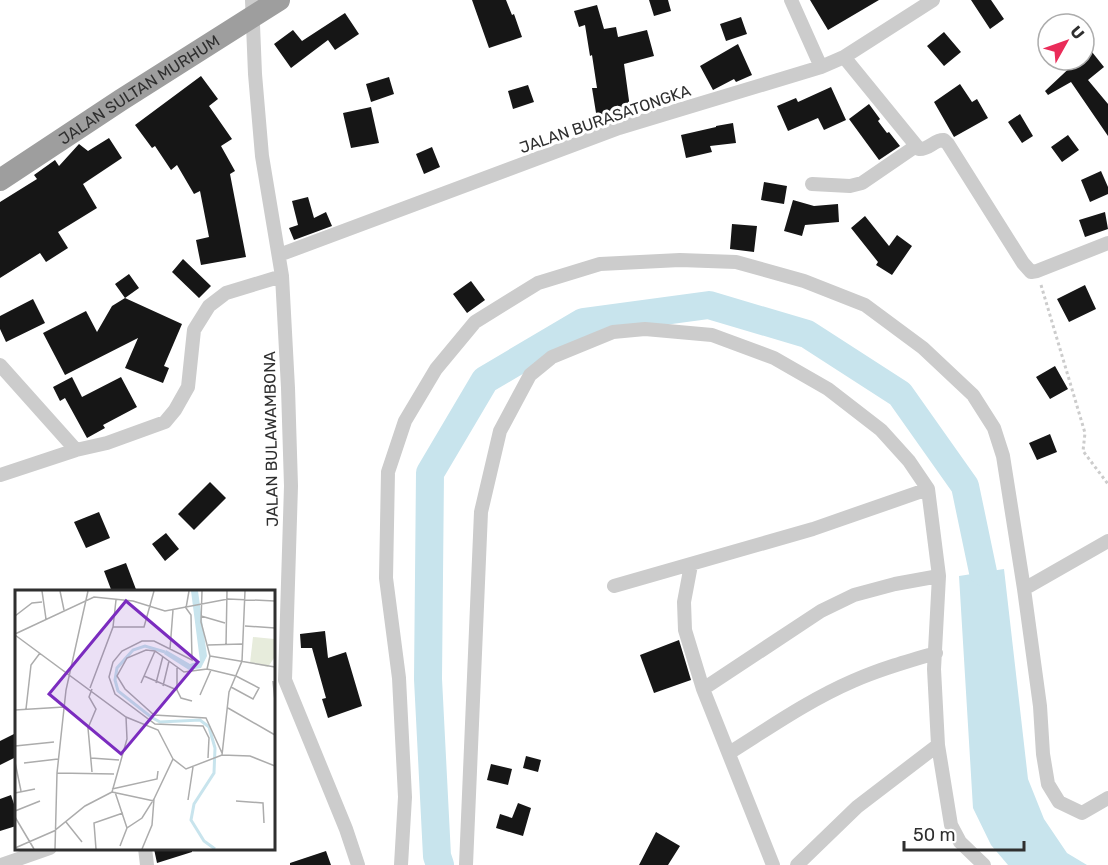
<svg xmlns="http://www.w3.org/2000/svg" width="1108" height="865" viewBox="0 0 1108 865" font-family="Rubik,sans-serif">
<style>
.water{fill:#c8e4ed}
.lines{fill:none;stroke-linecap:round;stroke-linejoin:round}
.river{stroke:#c8e4ed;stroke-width:28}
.building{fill:#161616}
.path{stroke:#ccc;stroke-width:3;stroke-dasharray:3 3;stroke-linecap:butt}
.minor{stroke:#ccc;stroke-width:14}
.trunk{stroke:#9e9e9e;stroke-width:22}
.labels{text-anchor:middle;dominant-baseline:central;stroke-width:6;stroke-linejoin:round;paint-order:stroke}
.street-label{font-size:16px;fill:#2f2f2f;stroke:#fff}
.inset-river{fill:none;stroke:#c8e4ed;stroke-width:3}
.inset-road{fill:none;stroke:#acacac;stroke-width:1.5}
.view{fill:#7b2cbf;fill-opacity:0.15;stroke:#7b2cbf;stroke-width:3}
.inset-edge{fill:none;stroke:#2f2f2f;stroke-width:3}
</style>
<rect width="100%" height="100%" fill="#fff"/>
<path class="water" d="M 1004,569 L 1028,779 L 1044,819 L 1067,853 L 1087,865 L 1008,865 L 991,845 L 973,808 L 959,576 Z"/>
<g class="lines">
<path class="river" d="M 440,865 L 437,856 L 428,679 L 430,473 L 485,380 L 583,322 L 709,305 L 807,334 L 900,394 L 965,486 L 983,572"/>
</g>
<path class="building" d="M 472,0 L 506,0 L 512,15 L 514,14 L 522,37 L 489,48 Z
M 649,0 L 668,0 L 671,11 L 654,16 Z
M 810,0 L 879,0 L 828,30 Z
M 971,0 L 991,0 L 1004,19 L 990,29 Z
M 597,5 L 604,29 L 616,27 L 618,37 L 647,30 L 654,56 L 624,64 L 631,115 L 597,119 L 592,88 L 597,88 L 592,55 L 590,56 L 585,25 L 579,27 L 574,11 Z
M 345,13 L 359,34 L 335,50 L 328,40 L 291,68 L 274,44 L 293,30 L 302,41 Z
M 741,17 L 747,34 L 726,41 L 720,24 Z
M 944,32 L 961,52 L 944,66 L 927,46 Z
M 1084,42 L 1104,67 L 1088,80 L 1108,104 L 1108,136 L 1071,82 L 1048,95 L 1045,91 L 1078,60 L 1084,60 Z
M 738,44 L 752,75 L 736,82 L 734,79 L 713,90 L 700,66 Z
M 201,76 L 218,99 L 209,106 L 232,139 L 221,146 L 235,171 L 230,174 L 246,257 L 201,265 L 196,240 L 209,237 L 200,191 L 194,194 L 177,165 L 171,170 L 155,146 L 152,148 L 135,125 Z
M 389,77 L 394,94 L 371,102 L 366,84 Z
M 960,84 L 972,102 L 977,99 L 988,118 L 954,137 L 934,102 Z
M 528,85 L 534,102 L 513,109 L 508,91 Z
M 831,87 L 846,120 L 824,130 L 818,118 L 788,131 L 777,106 L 796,98 L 798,102 Z
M 869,104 L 880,119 L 878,121 L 887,133 L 889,132 L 900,146 L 879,160 L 849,119 Z
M 371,107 L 379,143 L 351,148 L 343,113 Z
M 1020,114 L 1033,136 L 1022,143 L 1008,122 Z
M 733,123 L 736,143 L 710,146 L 712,152 L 686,158 L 681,135 L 716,127 L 716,126 Z
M 1068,135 L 1079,150 L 1062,162 L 1051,147 Z
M 109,138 L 122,158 L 83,184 L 97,208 L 58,232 L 68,248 L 46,262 L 40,253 L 0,278 L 0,202 L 37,179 L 34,175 L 55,160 L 59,166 L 79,144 L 88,151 Z
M 432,147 L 440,167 L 424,174 L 416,154 Z
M 1101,171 L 1108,187 L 1108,194 L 1090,202 L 1081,180 Z
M 764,182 L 787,186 L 784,204 L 761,200 Z
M 308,197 L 314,218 L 326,212 L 332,226 L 294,240 L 289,228 L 298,225 L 292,201 Z
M 793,200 L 814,206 L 838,204 L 839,222 L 805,225 L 802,236 L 784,231 Z
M 1105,212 L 1108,229 L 1085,237 L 1079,220 Z
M 865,216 L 889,246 L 897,235 L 912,246 L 892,275 L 876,265 L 878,262 L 851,228 Z
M 732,224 L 757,226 L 754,252 L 730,249 Z
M 183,259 L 211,286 L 199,298 L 172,272 Z
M 129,274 L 139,288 L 125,298 L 115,284 Z
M 471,281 L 485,300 L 467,313 L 453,294 Z
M 1085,285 L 1096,309 L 1069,322 L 1057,299 Z
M 125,298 L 182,324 L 164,366 L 169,368 L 163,383 L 125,368 L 138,338 L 65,375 L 43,333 L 86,311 L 97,332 L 112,306 Z
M 33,299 L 45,323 L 6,342 L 0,329 L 0,316 Z
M 1055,366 L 1068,389 L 1050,399 L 1036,377 Z
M 72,377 L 82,397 L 121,377 L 137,407 L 103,425 L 105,428 L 87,438 L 65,398 L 60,401 L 53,387 Z
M 1050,434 L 1057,452 L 1037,460 L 1029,443 Z
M 210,482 L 226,498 L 194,530 L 178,514 Z
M 99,512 L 110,538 L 86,548 L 74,522 Z
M 166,533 L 179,549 L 165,561 L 152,544 Z
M 126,563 L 137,592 L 112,592 L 104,571 Z
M 325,631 L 328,658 L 346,652 L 362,706 L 328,718 L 322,699 L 326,698 L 312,648 L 301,648 L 300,634 Z
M 679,640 L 691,680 L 654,693 L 640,655 Z
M 16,733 L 16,757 L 0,765 L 0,741 Z
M 526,756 L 541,760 L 538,772 L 523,768 Z
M 491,764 L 512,769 L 508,785 L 487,780 Z
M 11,795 L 16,810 L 16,826 L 0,831 L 0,799 Z
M 518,803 L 531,808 L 523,836 L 496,828 L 500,814 L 512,818 Z
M 656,832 L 680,846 L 668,865 L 639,865 Z
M 154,849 L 192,849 L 192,852 L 157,863 Z
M 326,851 L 331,865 L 290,865 L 290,863 Z"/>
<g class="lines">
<path class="path" d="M 1041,285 L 1085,433 L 1083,451 L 1108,484"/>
<path class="minor" d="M 252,0 L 255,74 L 262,156 L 282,276 L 288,388 L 291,486 L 285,680 L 346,829 L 358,865
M 791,0 L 821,67
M 844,57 L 919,149 C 929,150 935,139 944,140 L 948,144 L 1023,263 L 1031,272 L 1037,271 L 1108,243
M 812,184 L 850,186 L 862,183 L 916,146
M 279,255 L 619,128 L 821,67 L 844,57 L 933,0
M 0,365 L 76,450
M 0,475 L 76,450 L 107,443 L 165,422 L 175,410 L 188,387 L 194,330 L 209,306 L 226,293 L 282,276
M 691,565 L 684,602 L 685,630 L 703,689 L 773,865
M 614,586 L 813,529 L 928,489
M 1024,589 L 1108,541
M 703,689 L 821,611 L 854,595 L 895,584 L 939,576
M 729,753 C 769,728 809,700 853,681 C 880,669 908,661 936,653
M 145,848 L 147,865
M 1,865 L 50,848
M 401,865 L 405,797 L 399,678 L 386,578 L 388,472 L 405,421 L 436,369 L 475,322 L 538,283 L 600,264 L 680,260 L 736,262 L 804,281 L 865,305 L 923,348 L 973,395 L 994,428 L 1003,456 L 1024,589 L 1040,706 L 1043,754 L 1048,784 L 1059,802 L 1082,813 L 1108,798
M 466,865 L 481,512 L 500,431 L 530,375 L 552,357 L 613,332 L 645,329 L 712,335 L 774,358 L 828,389 L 881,430 L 909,461 L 928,489 L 939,576 L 934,669 L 938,745 L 951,825 L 960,842 L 984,865
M 797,865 L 857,807 L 938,745"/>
<path class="trunk" id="s1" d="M 0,180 L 121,100 L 279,0"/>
</g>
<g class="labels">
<g class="street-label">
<text stroke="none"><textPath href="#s1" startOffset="166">JALAN SULTAN MURHUM</textPath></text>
<text transform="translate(605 119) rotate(-19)">JALAN BURASATONGKA</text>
<text transform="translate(271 439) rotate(-91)">JALAN BULAWAMBONA</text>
</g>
</g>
<g transform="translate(15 590)">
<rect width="260" height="260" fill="#fff"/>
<path d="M 238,47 L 259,49 L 259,68 L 253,77 L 235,73 Z" fill="#e7ecdc"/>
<path d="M 176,1 L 183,1 L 192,66 L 186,78 L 174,80 L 149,64 L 151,60 L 175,74 L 185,71 Z" fill="#c8e4ed"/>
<path class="inset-river" d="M 150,62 L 130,56 L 118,60 L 102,78 L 100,90 L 103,101 L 136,127 L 145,132 L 185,130 L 194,137 L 200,158 L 199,183 L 179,214 L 176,230 L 189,251 L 200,259"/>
<path class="inset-road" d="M 27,1 L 31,29M 45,1 L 49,20M 174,1 L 171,18 L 176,25 L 177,70 L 139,51 L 127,51 L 107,61 L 98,72 L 94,87 L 100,104 L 140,134 L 188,136 L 194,148 L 193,168M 187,1 L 186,32 L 195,66 L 192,79 L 169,82 L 140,61 L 131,60 L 112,68 L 102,86 L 110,99 L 139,125 L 191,128 L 207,163M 0,26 L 17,13 L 27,12M 186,26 L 210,33M 230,36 L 260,38M 98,37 L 129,37 L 139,1M 0,44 L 79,7 L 118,11 L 150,21 L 213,9 L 260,11M 0,45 L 111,127 L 143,140 L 158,169M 193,55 L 227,54M 211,55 L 212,1M 155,59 L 158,20M 195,66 L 260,77M 162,78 L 162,100 L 166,108 L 177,111M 192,79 L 221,86 L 244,98 L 238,109 L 216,97M 129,86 L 162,100M 258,91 L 260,111M 126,93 L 140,61M 141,93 L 148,66M 148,96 L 154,71M 75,98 L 98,37 L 101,10M 185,105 L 196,80M 213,118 L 260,145M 11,119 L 16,75 L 25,63M 0,120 L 49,117M 0,156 L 39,152M 207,165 L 214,102 L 227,71 L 230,1M 76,168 L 104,170M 0,172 L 6,201M 9,173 L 43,169M 77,182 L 73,138 L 81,119 L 74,107 L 77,99M 42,183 L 99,184M 97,199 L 142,189 L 143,181M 97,202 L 112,149 L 111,127M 97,202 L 139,211M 100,202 L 112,238M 0,203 L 20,199M 173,210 L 178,177M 221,211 L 248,213 L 249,233M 0,221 L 25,211M 0,227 L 19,259M 51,232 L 67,252M 105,256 L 112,238 L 127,228 L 139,209 L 158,169 L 171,179 L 207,165 L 235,166 L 260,176M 0,258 L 39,241 L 70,216 L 97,202M 40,259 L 42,183 L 51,100 L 73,1M 81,259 L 79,233 L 108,223M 127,259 L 137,235 L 139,209"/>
<path class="view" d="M 111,11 L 183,72 L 106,164 L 34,104 Z"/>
<rect width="260" height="260" class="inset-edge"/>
</g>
<g transform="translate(1066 42) rotate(50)"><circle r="28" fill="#ffffff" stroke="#acacac" stroke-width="1.5"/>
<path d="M0-4.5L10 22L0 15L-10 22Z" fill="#ea2c59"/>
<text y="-9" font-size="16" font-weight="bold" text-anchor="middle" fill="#2f2f2f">U</text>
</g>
<path d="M904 841v9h120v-9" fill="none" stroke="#2f2f2f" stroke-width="3"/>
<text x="913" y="841" font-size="18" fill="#2f2f2f" stroke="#ffffff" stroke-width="4.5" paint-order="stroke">50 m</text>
</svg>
